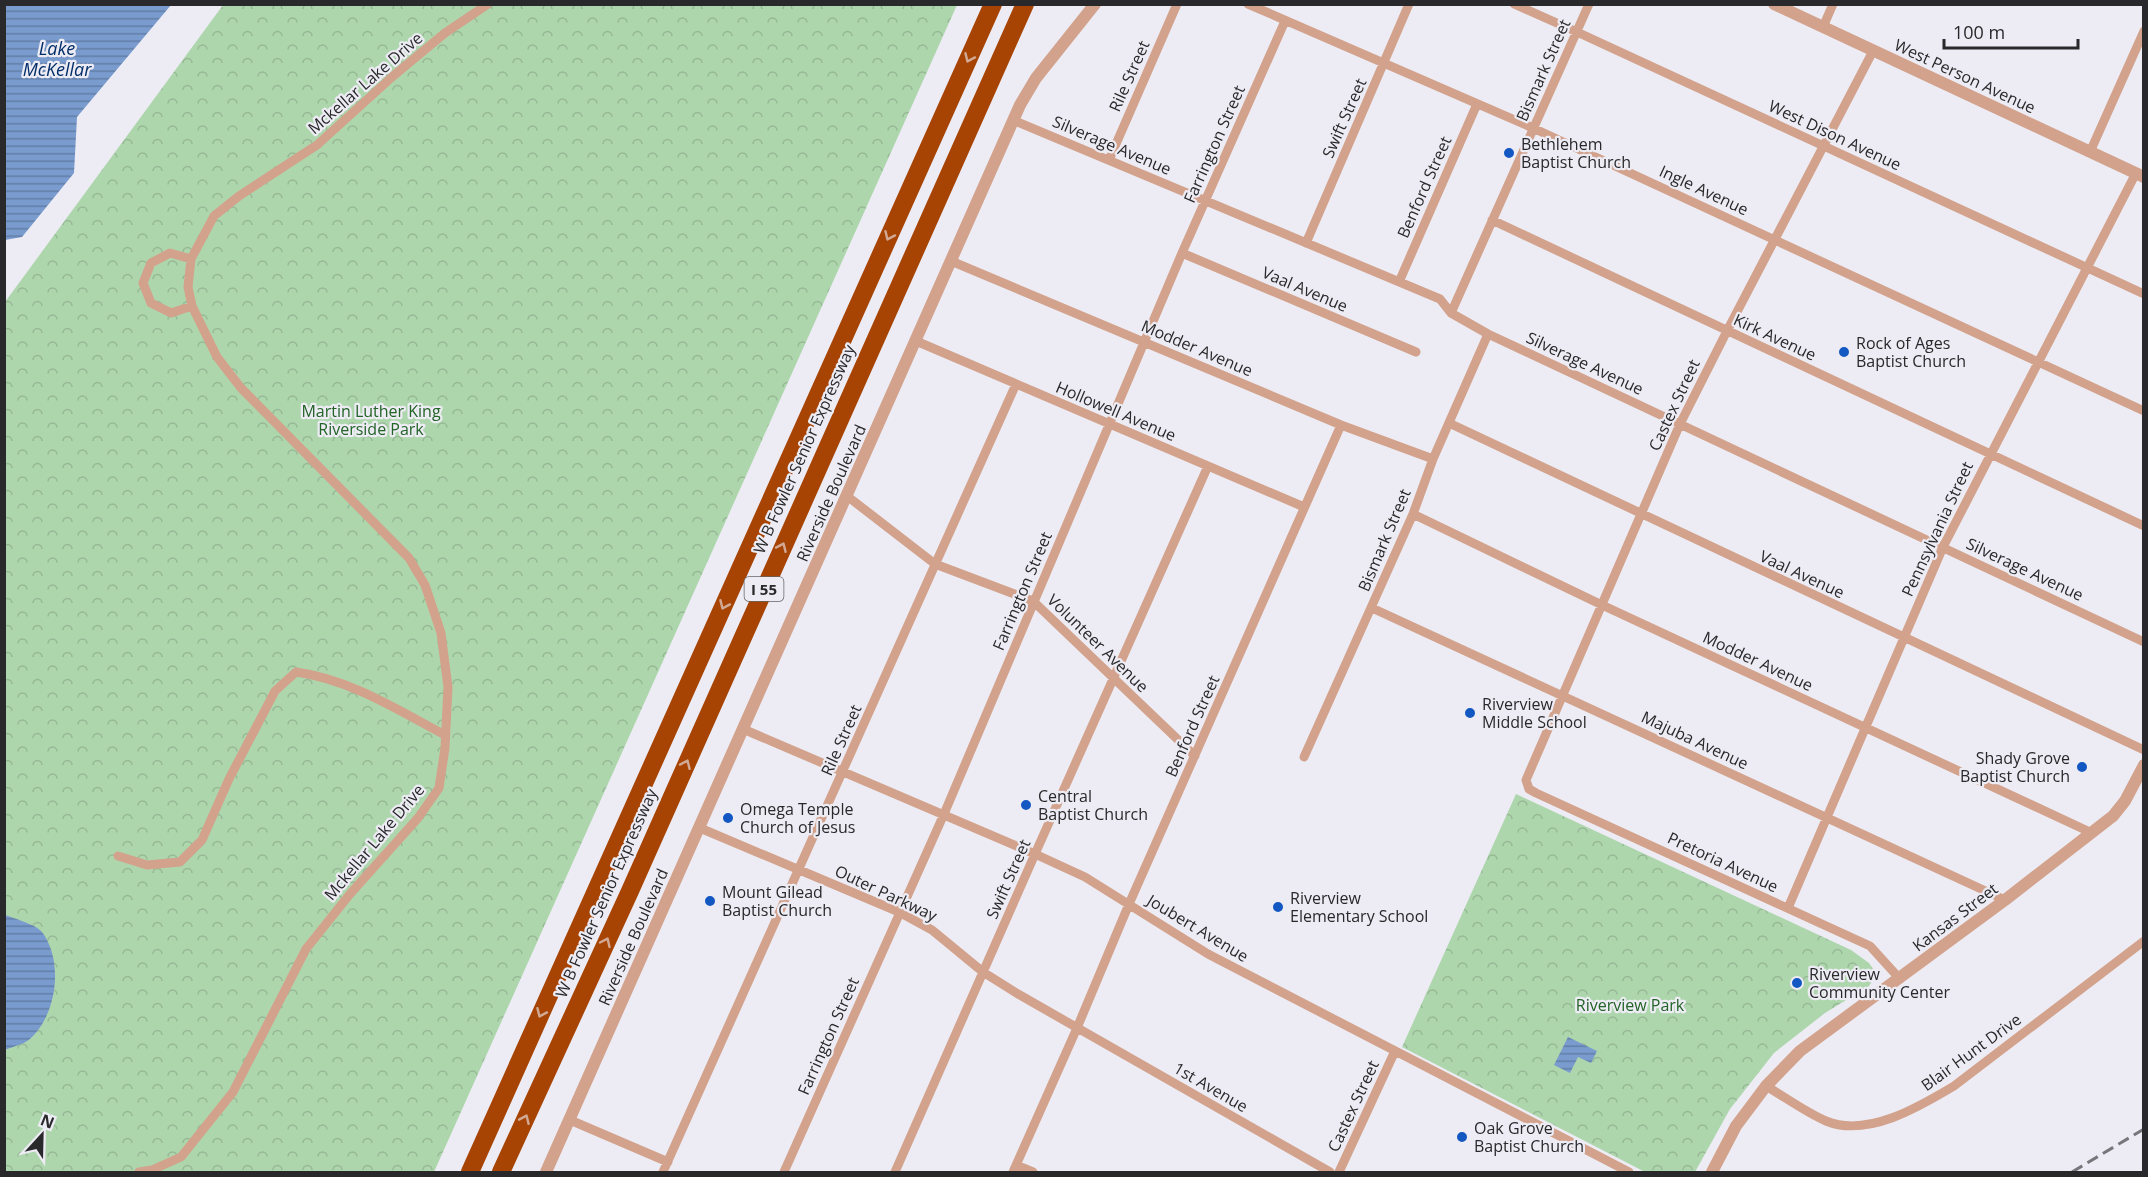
<svg xmlns="http://www.w3.org/2000/svg" width="2148" height="1177" viewBox="0 0 2148 1177" font-family="'Open Sans',sans-serif">
<style>
.park{fill:url(#park-crowns)}
.water{fill:url(#water-rules)}
.lines{fill:none;stroke-linecap:round;stroke-linejoin:round}
.minor{stroke:#d2a28c;stroke-width:9}
.tertiary{stroke:#d2a28c;stroke-width:12}
.motorway{stroke:#a74403;stroke-width:18}
.rail{stroke:#77777b;stroke-width:3;stroke-dasharray:12 6;stroke-linecap:butt}
.oneway{stroke:#d1a994}
.poi-dot{fill:#1357c2;stroke:#edecf4;stroke-width:2}
.labels{text-anchor:middle;dominant-baseline:central;stroke-width:4.5;stroke-linejoin:round;paint-order:stroke}
.shield{fill:#edecf4;stroke:#646467;stroke-width:1.5}
.shield-label{font-size:15px;font-weight:bold;fill:#29292b}
.street-label{font-size:16px;fill:#29292b;stroke:#edecf4}
.poi-label{font-size:16px;fill:#29292b;stroke:#edecf4;text-anchor:start}
.park-label{font-size:16px;fill:#226326;stroke:#edecf4}
.water-label{font-size:18px;font-style:italic;fill:#012d69;stroke:#edecf4}
</style>
<defs>
<pattern id="park-crowns" width="20" height="18" patternUnits="userSpaceOnUse" patternTransform="scale(1.5)"><rect width="20" height="18" fill="#aed6ad"/><path d="M2 6a3 3 0 1 1 6 0M12 15a3 3 0 1 1 6 0" fill="none" stroke="#96b895"/></pattern>
<pattern id="water-rules" width="6" height="5" patternUnits="userSpaceOnUse" patternTransform="scale(1.5)"><rect width="6" height="5" fill="#799bce"/><path d="M0 2.5h6" fill="none" stroke="#637ea7"/></pattern>
</defs>
<rect width="100%" height="100%" fill="#edecf4"/>
<path class="park" d="M 223,5 L 957,5 L 434,1172 L 5,1172 L 5,302 Z
M 1516,794 L 1851,950 L 1869,963 L 1877,974 L 1869,986 L 1825,1013 L 1774,1053 L 1730,1109 L 1695,1172 L 1645,1172 L 1402,1047 Z"/>
<path class="water" d="M 4,5 L 171,5 L 77,117 L 74,173 L 22,237 L 5,240 Z
M 5,915 C 13,918 37,925 42,932 C 64,961 57,1015 30,1039 C 24,1044 12,1047 5,1050 Z
M 1568,1037 L 1597,1051 L 1591,1063 L 1578,1057 L 1570,1073 L 1554,1065 Z"/>
<g class="lines">
<path class="minor" d="M 1248,4 L 1533,128 L 2144,411
M 1514,4 L 1577,32 L 2144,294
M 1823,27 L 1833,4
M 1873,51 L 1727,331 L 1680,424 L 1526,780 L 1529,789 L 1536,793 L 1870,946 L 1900,979
M 1013,120 L 1440,299 L 1451,313 L 1488,334 L 2144,642
M 2090,152 L 2144,31
M 1109,160 L 1177,4
M 1492,220 L 2144,526
M 1306,243 L 1409,4
M 1182,253 L 1416,352
M 191,259 L 170,253 L 151,263 L 143,283 L 151,303 L 171,313 L 192,306
M 951,261 L 1341,425 L 1433,459
M 1399,282 L 1477,104
M 1451,313 L 1589,4
M 916,341 L 1304,507
M 1449,423 L 2144,750
M 847,496 L 935,564 L 1033,601 L 1195,756
M 1413,514 L 1602,605 L 2092,833
M 1372,608 L 2005,900
M 743,729 L 1035,854 L 1085,877 L 1208,954 L 1629,1172
M 1304,757 L 1413,514 L 1433,459 L 1488,334
M 700,828 L 899,912 L 932,930 L 983,972 L 1018,994 L 1330,1172
M 118,856 L 147,865 L 180,862 L 202,840 L 229,779 L 275,691 L 296,672 C 349,679 398,710 445,735
M 1788,908 L 1943,547 L 2136,173
M 1766,1086 C 1785,1097 1805,1112 1826,1121 C 1867,1138 1919,1107 1954,1086 L 2144,941
M 570,1120 L 668,1162
M 1016,1165 L 1033,1172
M 139,1172 L 152,1170 L 181,1157 L 233,1092 L 306,949 L 350,894 L 418,818 L 439,788 L 445,748 L 448,687 L 441,633 L 425,585 L 409,558 L 241,388 L 217,357 L 192,306 L 188,287 L 191,259 L 214,216 L 239,196 L 317,145 L 392,77 L 445,33 L 488,4
M 663,1172 L 1016,384
M 784,1172 L 944,814 L 1182,253 L 1285,21
M 895,1172 L 1035,854 L 1208,466
M 1013,1172 L 1077,1028 L 1129,904 L 1341,425
M 1339,1172 L 1395,1051"/>
<path class="tertiary" d="M 1774,4 L 2144,177
M 546,1172 L 1020,105 L 1036,78 L 1095,4
M 1712,1172 L 1736,1126 L 1766,1086 L 1800,1051 L 2005,900 L 2113,816 L 2125,801 L 2144,765"/>
<path class="motorway" d="M 470,1172 L 993,4
M 501,1172 L 630,891 L 1025,4"/>
<path class="rail" d="M 2072,1172 L 2144,1129"/>
</g>
<defs><path id="oneway-chevron" d="M-2-3.5L2.5 0L-2 3.5" fill="none" stroke-width="1.6" stroke-linecap="round" stroke-linejoin="round" transform="scale(1.5)"/></defs>
<g class="oneway">
<use href="#oneway-chevron" transform="translate(969 58) rotate(114)"/>
<use href="#oneway-chevron" transform="translate(889 236) rotate(114)"/>
<use href="#oneway-chevron" transform="translate(782 547) rotate(-66)"/>
<use href="#oneway-chevron" transform="translate(724 605) rotate(114)"/>
<use href="#oneway-chevron" transform="translate(686 764) rotate(-66)"/>
<use href="#oneway-chevron" transform="translate(606 942) rotate(-65)"/>
<use href="#oneway-chevron" transform="translate(541 1013) rotate(114)"/>
<use href="#oneway-chevron" transform="translate(525 1119) rotate(-66)"/>
</g>
<g class="poi-dot">
<circle cx="1509" cy="153" r="6"/>
<circle cx="1844" cy="352" r="6"/>
<circle cx="1470" cy="713" r="6"/>
<circle cx="2082" cy="767" r="6"/>
<circle cx="1026" cy="805" r="6"/>
<circle cx="728" cy="818" r="6"/>
<circle cx="710" cy="901" r="6"/>
<circle cx="1278" cy="907" r="6"/>
<circle cx="1797" cy="983" r="6"/>
<circle cx="1462" cy="1137" r="6"/>
</g>
<g class="labels">
<rect class="shield" x="744.5" y="577" width="39" height="24" rx="4.5"/>
<g class="shield-label">
<text x="764" y="589">I 55</text>
</g>
<g class="street-label">
<text transform="translate(1543 70) rotate(-66)">Bismark Street</text>
<text transform="translate(1129 76) rotate(-66)">Rile Street</text>
<text transform="translate(1965 76) rotate(25)">West Person Avenue</text>
<text transform="translate(365 83) rotate(-41)">Mckellar Lake Drive</text>
<text transform="translate(1344 118) rotate(-66)">Swift Street</text>
<text transform="translate(1835 135) rotate(25)">West Dison Avenue</text>
<text transform="translate(1214 144) rotate(-66)">Farrington Street</text>
<text transform="translate(1112 145) rotate(23)">Silverage Avenue</text>
<text transform="translate(1424 187) rotate(-66)">Benford Street</text>
<text transform="translate(1704 190) rotate(25)">Ingle Avenue</text>
<text transform="translate(1305 289) rotate(23)">Vaal Avenue</text>
<text transform="translate(1775 337) rotate(25)">Kirk Avenue</text>
<text transform="translate(1197 348) rotate(23)">Modder Avenue</text>
<text transform="translate(1585 363) rotate(25)">Silverage Avenue</text>
<text transform="translate(1674 405) rotate(-65)">Castex Street</text>
<text transform="translate(1116 411) rotate(23)">Hollowell Avenue</text>
<text transform="translate(804 449) rotate(-66)">W B Fowler Senior Expressway</text>
<text transform="translate(831 493) rotate(-66)">Riverside Boulevard</text>
<text transform="translate(1937 529) rotate(-65)">Pennsylvania Street</text>
<text transform="translate(1384 540) rotate(-67)">Bismark Street</text>
<text transform="translate(2025 569) rotate(25)">Silverage Avenue</text>
<text transform="translate(1802 574) rotate(25)">Vaal Avenue</text>
<text transform="translate(1022 591) rotate(-67)">Farrington Street</text>
<text transform="translate(1098 643) rotate(44)">Volunteer Avenue</text>
<text transform="translate(1758 661) rotate(25)">Modder Avenue</text>
<text transform="translate(1192 726) rotate(-66)">Benford Street</text>
<text transform="translate(841 740) rotate(-66)">Rile Street</text>
<text transform="translate(1695 740) rotate(25)">Majuba Avenue</text>
<text transform="translate(374 842) rotate(-50)">Mckellar Lake Drive</text>
<text transform="translate(1723 862) rotate(25)">Pretoria Avenue</text>
<text transform="translate(1008 879) rotate(-66)">Swift Street</text>
<text transform="translate(606 893) rotate(-66)">W B Fowler Senior Expressway</text>
<text transform="translate(886 893) rotate(25)">Outer Parkway</text>
<text transform="translate(1955 917) rotate(-37)">Kansas Street</text>
<text transform="translate(1198 928) rotate(31)">Joubert Avenue</text>
<text transform="translate(633 937) rotate(-66)">Riverside Boulevard</text>
<text transform="translate(828 1036) rotate(-66)">Farrington Street</text>
<text transform="translate(1971 1052) rotate(-36)">Blair Hunt Drive</text>
<text transform="translate(1211 1087) rotate(30)">1st Avenue</text>
<text transform="translate(1353 1106) rotate(-65)">Castex Street</text>
</g>
<g class="poi-label">
<text x="1521" y="144">Bethlehem<tspan x="1521" dy="18">Baptist Church</tspan></text>
<text x="1856" y="343">Rock of Ages<tspan x="1856" dy="18">Baptist Church</tspan></text>
<text x="1482" y="704">Riverview<tspan x="1482" dy="18">Middle School</tspan></text>
<text x="2070" y="758" text-anchor="end">Shady Grove<tspan x="2070" dy="18">Baptist Church</tspan></text>
<text x="1038" y="796">Central<tspan x="1038" dy="18">Baptist Church</tspan></text>
<text x="740" y="809">Omega Temple<tspan x="740" dy="18">Church of Jesus</tspan></text>
<text x="722" y="892">Mount Gilead<tspan x="722" dy="18">Baptist Church</tspan></text>
<text x="1290" y="898">Riverview<tspan x="1290" dy="18">Elementary School</tspan></text>
<text x="1809" y="974">Riverview<tspan x="1809" dy="18">Community Center</tspan></text>
<text x="1474" y="1128">Oak Grove<tspan x="1474" dy="18">Baptist Church</tspan></text>
</g>
<g class="park-label">
<text x="371" y="411">Martin Luther King<tspan x="371" dy="18">Riverside Park</tspan></text>
<text x="1630" y="1005">Riverview Park</text>
</g>
<g class="water-label">
<text x="57" y="48">Lake<tspan x="57" dy="21">McKellar</tspan></text>
</g>
</g>
<rect width="2148" height="1177" fill="none" stroke="#29292b" stroke-width="12"/>
<g transform="translate(42 1135) rotate(22)" stroke="#edecf4" stroke-width="4.5" paint-order="stroke">
<path d="M0-4.5L10 22L0 15L-10 22Z" fill="#29292b"/>
<text y="-9" font-size="16" font-weight="bold" text-anchor="middle" fill="#29292b">N</text>
</g>
<path d="M1944 39v9h134v-9" fill="none" stroke="#29292b" stroke-width="3"/>
<text x="1953" y="39" font-size="18" fill="#29292b" stroke="#edecf4" stroke-width="4.5" paint-order="stroke">100 m</text>
</svg>
